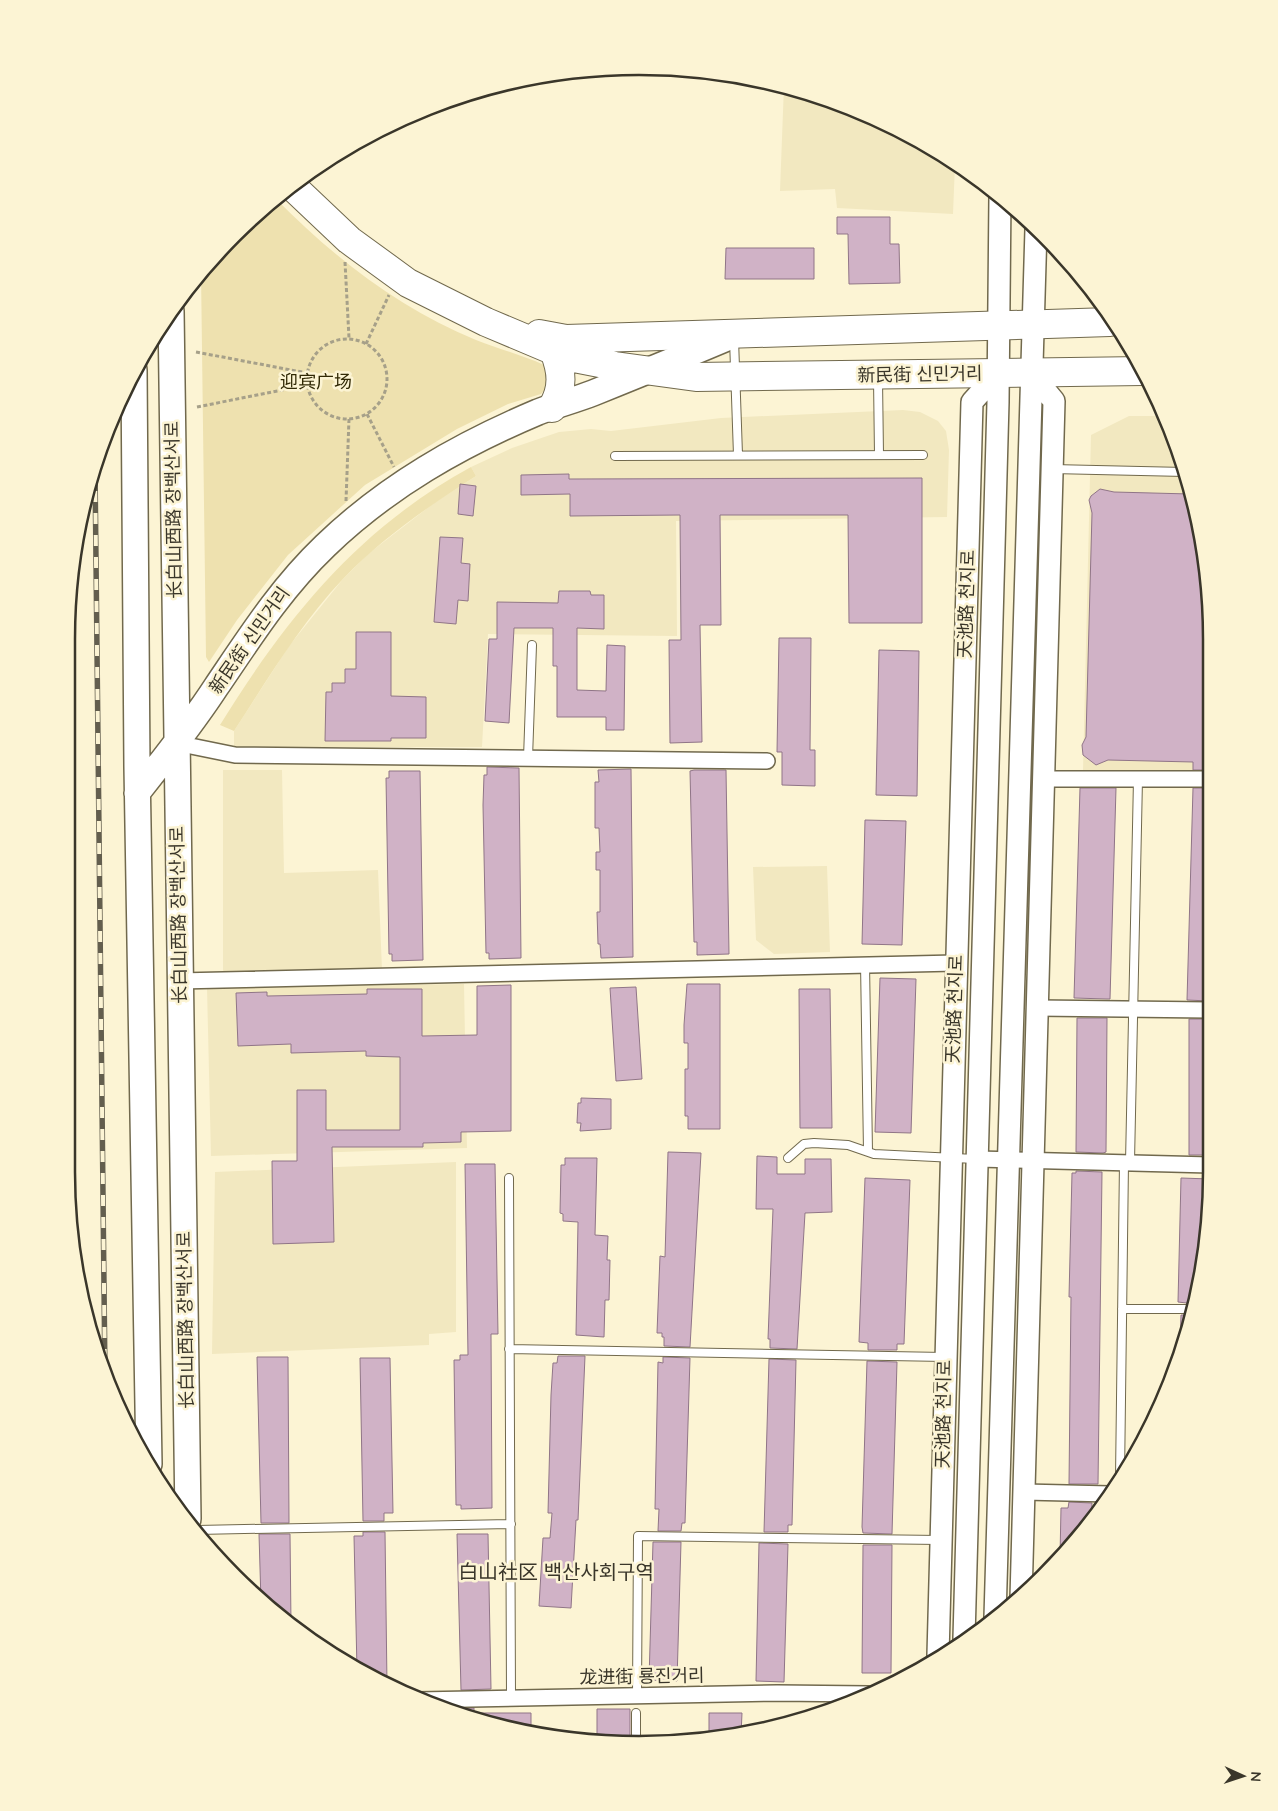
<svg xmlns="http://www.w3.org/2000/svg" width="1278" height="1811" viewBox="0 0 1278 1811" font-family="Quicksand,'Noto Sans SC','Noto Sans KR',sans-serif">
<style>
.built{fill:#f2e8c0}
.green{fill:#eee1af}
.building{fill:#d0b2c6;stroke:#907587}
.lines{fill:none;stroke-linecap:round;stroke-linejoin:round}
.lane-casing{stroke:#71694d;stroke-width:10}
.street-casing{stroke:#71694d;stroke-width:18}
.secondary-casing{stroke:#71694d;stroke-width:24}
.primary-casing{stroke:#71694d;stroke-width:28}
.highway-casing{stroke:#71694d;stroke-width:30}
.path{stroke:#a6a089;stroke-width:3;stroke-dasharray:4 2.5;stroke-linecap:butt}
.lane{stroke:#fff;stroke-width:8}
.street{stroke:#fff;stroke-width:15}
.secondary{stroke:#fff;stroke-width:21}
.primary{stroke:#fff;stroke-width:25}
.highway{stroke:#fff;stroke-width:28}
.rail-casing{stroke:#635e4e;stroke-width:5.5}
.rail{stroke:#fcf4d4;stroke-width:4;stroke-dasharray:11;stroke-linecap:butt}
.labels{text-anchor:middle;dominant-baseline:central;stroke-width:5;stroke-linejoin:round;paint-order:stroke}
.street-label{font-size:18px;fill:#3a362a;stroke:#fcf4d4}
.park-label{font-size:18px;fill:#312905;stroke:#fcf4d4}
.quarter-label{font-size:20px;fill:#3a362a;stroke:#fcf4d4}
.rim{fill:none;stroke:#3a362a;stroke-width:2.5}
</style>
<rect width="100%" height="100%" fill="#fcf4d4"/>
<path class="built" d="M 784,85 L 892,125 L 955,164 L 953,214 L 837,208 L 835,189 L 780,191 Z
M 903,410 L 920,412 L 938,421 L 946,431 L 949,450 L 947,517 L 676,521 L 677,636 L 488,634 L 482,747 L 234,747 L 234,731 L 289,646 L 343,579 L 368,554 L 434,503 L 476,476 L 471,467 L 512,448 L 559,432 L 591,429 L 611,431 L 721,418 Z
M 1129,416 L 1165,416 L 1181,455 L 1207,564 L 1208,771 L 1083,771 L 1091,435 Z
M 223,770 L 282,770 L 284,873 L 378,870 L 382,970 L 223,971 Z
M 827,866 L 830,952 L 774,954 L 756,940 L 753,867 Z
M 464,984 L 467,1148 L 211,1156 L 207,988 Z
M 456,1162 L 456,1332 L 429,1334 L 429,1345 L 212,1354 L 215,1172 Z"/>
<path class="green" d="M 275,198 C 333,257 400,309 476,340 C 499,349 522,355 544,365 L 548,369 L 546,388 L 541,394 L 508,404 L 457,429 L 365,485 L 288,555 L 237,620 L 209,662 L 206,657 L 201,272 L 261,209 Z
M 471,467 L 476,476 C 429,506 382,538 343,579 C 300,624 268,679 234,731 L 220,725 C 286,618 359,528 471,467 Z"/>
<path class="building" d="M 837,217 L 890,217 L 890,244 L 899,244 L 900,283 L 849,284 L 848,234 L 837,234 Z
M 726,248 L 814,248 L 814,279 L 725,279 Z
M 569,474 L 569,479 L 922,478 L 922,623 L 849,623 L 848,515 L 720,515 L 721,625 L 700,625 L 702,742 L 670,743 L 669,640 L 681,640 L 680,515 L 570,516 L 570,494 L 521,495 L 521,475 Z
M 460,484 L 476,486 L 473,516 L 458,514 Z
M 1100,489 L 1114,492 L 1190,494 L 1207,564 L 1208,770 L 1193,770 L 1193,762 L 1108,760 L 1096,765 L 1083,755 L 1082,745 L 1086,737 L 1092,513 L 1089,500 L 1091,496 Z
M 440,537 L 463,538 L 461,563 L 470,564 L 468,601 L 458,600 L 456,624 L 434,622 Z
M 559,591 L 590,591 L 591,595 L 604,595 L 604,629 L 577,628 L 577,690 L 606,691 L 607,645 L 625,646 L 624,730 L 606,730 L 606,717 L 557,717 L 557,666 L 553,666 L 553,628 L 514,628 L 509,723 L 485,721 L 489,639 L 497,639 L 497,602 L 558,603 Z
M 356,632 L 391,632 L 391,696 L 426,697 L 426,738 L 391,738 L 391,741 L 325,741 L 326,692 L 332,692 L 332,683 L 345,683 L 345,669 L 356,669 Z
M 779,638 L 811,638 L 810,750 L 815,750 L 815,786 L 782,785 L 782,752 L 777,752 Z
M 879,650 L 919,651 L 917,796 L 876,795 Z
M 487,767 L 519,768 L 521,958 L 489,959 L 489,953 L 486,953 L 483,805 L 484,775 L 487,775 Z
M 631,769 L 633,957 L 601,958 L 600,944 L 598,944 L 597,912 L 600,912 L 600,870 L 596,870 L 596,852 L 600,852 L 599,828 L 595,828 L 595,782 L 599,782 L 598,770 Z
M 694,770 L 726,770 L 729,954 L 697,955 L 697,942 L 694,942 L 690,771 Z
M 389,771 L 420,771 L 423,960 L 392,961 L 392,954 L 389,954 L 386,778 L 389,778 Z
M 1080,788 L 1116,788 L 1110,999 L 1107,999 L 1074,998 Z
M 1193,788 L 1208,788 L 1209,1001 L 1187,1000 Z
M 865,820 L 906,821 L 902,945 L 862,944 Z
M 880,978 L 916,979 L 911,1133 L 875,1132 Z
M 687,984 L 720,984 L 720,1129 L 688,1129 L 688,1116 L 685,1116 L 685,1069 L 688,1069 L 688,1043 L 684,1043 L 684,1025 Z
M 511,985 L 511,1131 L 461,1132 L 461,1142 L 423,1143 L 423,1147 L 332,1147 L 334,1242 L 273,1244 L 272,1161 L 297,1161 L 297,1090 L 326,1090 L 326,1130 L 400,1130 L 400,1057 L 366,1056 L 366,1051 L 291,1053 L 291,1044 L 238,1046 L 236,993 L 267,992 L 267,996 L 367,994 L 367,989 L 422,989 L 422,1036 L 477,1035 L 477,986 Z
M 636,987 L 642,1079 L 616,1081 L 610,988 Z
M 799,989 L 830,989 L 832,1128 L 800,1128 Z
M 1077,1018 L 1107,1018 L 1106,1152 L 1103,1153 L 1076,1152 Z
M 1189,1019 L 1209,1019 L 1210,1155 L 1189,1155 Z
M 581,1098 L 611,1099 L 611,1129 L 580,1131 L 581,1123 L 577,1123 L 578,1103 L 581,1103 Z
M 668,1152 L 701,1153 L 690,1347 L 664,1346 L 664,1337 L 662,1337 L 662,1333 L 657,1333 L 660,1256 L 665,1257 Z
M 757,1156 L 777,1157 L 777,1174 L 805,1174 L 805,1159 L 831,1159 L 832,1212 L 805,1213 L 797,1349 L 770,1348 L 770,1339 L 768,1339 L 773,1209 L 756,1209 Z
M 565,1158 L 597,1158 L 595,1235 L 608,1236 L 607,1260 L 610,1260 L 609,1300 L 605,1300 L 604,1337 L 576,1335 L 578,1222 L 563,1221 L 563,1214 L 560,1213 L 561,1165 L 565,1165 Z
M 465,1164 L 495,1164 L 498,1334 L 491,1334 L 492,1508 L 461,1509 L 461,1505 L 456,1505 L 454,1360 L 460,1360 L 460,1355 L 468,1355 Z
M 1076,1171 L 1102,1172 L 1098,1484 L 1069,1484 L 1071,1297 L 1069,1297 L 1072,1173 L 1076,1173 Z
M 865,1178 L 910,1180 L 904,1344 L 897,1344 L 897,1350 L 868,1350 L 868,1343 L 859,1342 Z
M 1181,1178 L 1210,1179 L 1210,1210 L 1195,1304 L 1178,1302 Z
M 1181,1315 L 1193,1315 L 1182,1348 L 1180,1347 Z
M 558,1356 L 585,1356 L 578,1520 L 576,1520 L 571,1608 L 539,1606 L 543,1538 L 550,1538 L 552,1513 L 548,1513 L 551,1395 L 553,1363 L 557,1363 Z
M 257,1357 L 288,1357 L 289,1523 L 261,1523 Z
M 663,1357 L 690,1358 L 685,1523 L 682,1523 L 681,1531 L 658,1531 L 659,1509 L 655,1509 L 658,1362 L 663,1363 Z
M 360,1358 L 390,1358 L 393,1513 L 384,1513 L 384,1521 L 363,1521 Z
M 769,1359 L 796,1360 L 792,1525 L 788,1525 L 788,1532 L 764,1532 Z
M 867,1361 L 897,1362 L 892,1534 L 863,1533 L 862,1527 Z
M 1069,1502 L 1092,1503 L 1091,1523 L 1060,1557 L 1061,1508 L 1068,1508 Z
M 363,1532 L 385,1532 L 387,1685 L 357,1670 L 354,1536 L 363,1536 Z
M 259,1534 L 290,1534 L 291,1624 L 261,1602 Z
M 457,1534 L 488,1534 L 491,1689 L 461,1690 Z
M 653,1542 L 681,1542 L 677,1681 L 649,1680 Z
M 759,1543 L 788,1544 L 784,1682 L 756,1681 Z
M 863,1545 L 892,1545 L 891,1673 L 862,1673 Z
M 474,1708 L 474,1716 L 461,1712 L 461,1709 Z
M 597,1709 L 630,1709 L 630,1744 L 597,1742 Z
M 479,1713 L 531,1713 L 531,1731 L 479,1717 Z
M 709,1713 L 742,1713 L 741,1735 L 709,1738 Z"/>
<g class="lines">
<g class="lane-casing">
<path id="lane" d="M 734,339 L 738,455
M 878,379 L 879,455
M 615,456 L 923,455
M 1052,469 L 1185,472
M 528,758 L 532,645
M 865,963 L 868,1151
M 788,1158 L 804,1144 L 814,1143 L 848,1145 L 874,1154 L 975,1159
M 1130,1162 L 1138,779
M 509,1178 L 511,1698
M 1122,1309 L 1194,1309
M 509,1349 L 945,1357
M 1120,1478 L 1124,1162
M 197,1530 L 511,1524
M 637,1695 L 638,1536 L 940,1540
M 750,1729 L 750,1734
M 636,1745 L 636,1713"/>
</g>
<g class="street-casing">
<path id="street" d="M 176,743 L 235,755 L 767,761
M 1043,779 L 1208,779
M 179,981 L 955,963
M 1037,1008 L 1209,1010
M 977,1159 L 1210,1165
M 1024,1492 L 1110,1494
M 418,1700 L 777,1693 L 868,1694"/>
</g>
<g class="secondary-casing">
<path id="secondary" d="M 1021,1598 L 1054,401 L 1031,373
M 995,1617 L 1036,229
M 964,1638 L 998,402 L 1000,196
M 938,1655 L 972,402 L 998,373"/>
</g>
<g class="primary-casing">
<path id="primary" d="M 171,311 L 188,1519
M 134,370 L 137,767 L 149,1464
M 137,793 C 164,759 192,724 216,687 C 250,637 281,588 325,546 C 387,486 460,445 538,412 C 556,405 575,400 593,393 C 640,374 687,355 734,335"/>
</g>
<g class="highway-casing">
<path id="highway" d="M 292,186 L 349,240 L 408,283 L 486,322 L 569,357 L 615,366 L 696,377 L 1143,371
M 539,334 L 566,339 L 1110,322
M 552,408 C 564,388 562,371 554,351"/>
</g>
<path class="path" d="M 345,262 L 349,338
M307 379a40 40 0 1 1 80 0a40 40 0 1 1-80 0Z
M 366,344 L 389,295
M 196,352 L 307,373
M 197,407 L 307,385
M 367,414 L 394,467
M 346,501 L 349,419"/>
<use href="#lane" class="lane"/>
<use href="#street" class="street"/>
<use href="#secondary" class="secondary"/>
<use href="#primary" class="primary"/>
<use href="#highway" class="highway"/>
<g class="rail-casing">
<path id="rail" d="M 95,469 L 105,1377"/>
</g>
<use href="#rail" class="rail"/>
</g>
<g class="labels">
<g class="street-label">
<text transform="translate(920 374) rotate(-1)">新民街 신민거리</text>
<text transform="translate(173 510) rotate(-91)">长白山西路 장백산서로</text>
<text transform="translate(966 604) rotate(-88)">天池路 천지로</text>
<text transform="translate(249 640) rotate(-55)">新民街 신민거리</text>
<text transform="translate(178 915) rotate(-91)">长白山西路 장백산서로</text>
<text transform="translate(954 1009) rotate(-88)">天池路 천지로</text>
<text transform="translate(185 1320) rotate(-91)">长白山西路 장백산서로</text>
<text transform="translate(943 1414) rotate(-89)">天池路 천지로</text>
<text transform="translate(642 1676) rotate(-1)">龙进街 룡진거리</text>
</g>
<g class="park-label">
<text x="316" y="381">迎宾广场</text>
</g>
<g class="quarter-label">
<text x="556" y="1571">白山社区 백산사회구역</text>
</g>
</g>
<path d="M0 0H1278V1811H0ZM639 75H639A564 564 0 0 1 1203 639V1172A564 564 0 0 1 639 1736H639A564 564 0 0 1 75 1172V639A564 564 0 0 1 639 75Z" fill="#fcf4d4" fill-rule="evenodd"/>
<path class="rim" d="M639 75H639A564 564 0 0 1 1203 639V1172A564 564 0 0 1 639 1736H639A564 564 0 0 1 75 1172V639A564 564 0 0 1 639 75Z"/>
<g transform="translate(1243 1776) rotate(93)" stroke="#fcf4d4" stroke-width="4" paint-order="stroke">
<path d="M0-4L9 19L0 12L-9 19Z" fill="#3a362a"/>
<text y="-8" font-size="14" font-weight="bold" text-anchor="middle" fill="#3a362a">N</text>
</g>
</svg>
